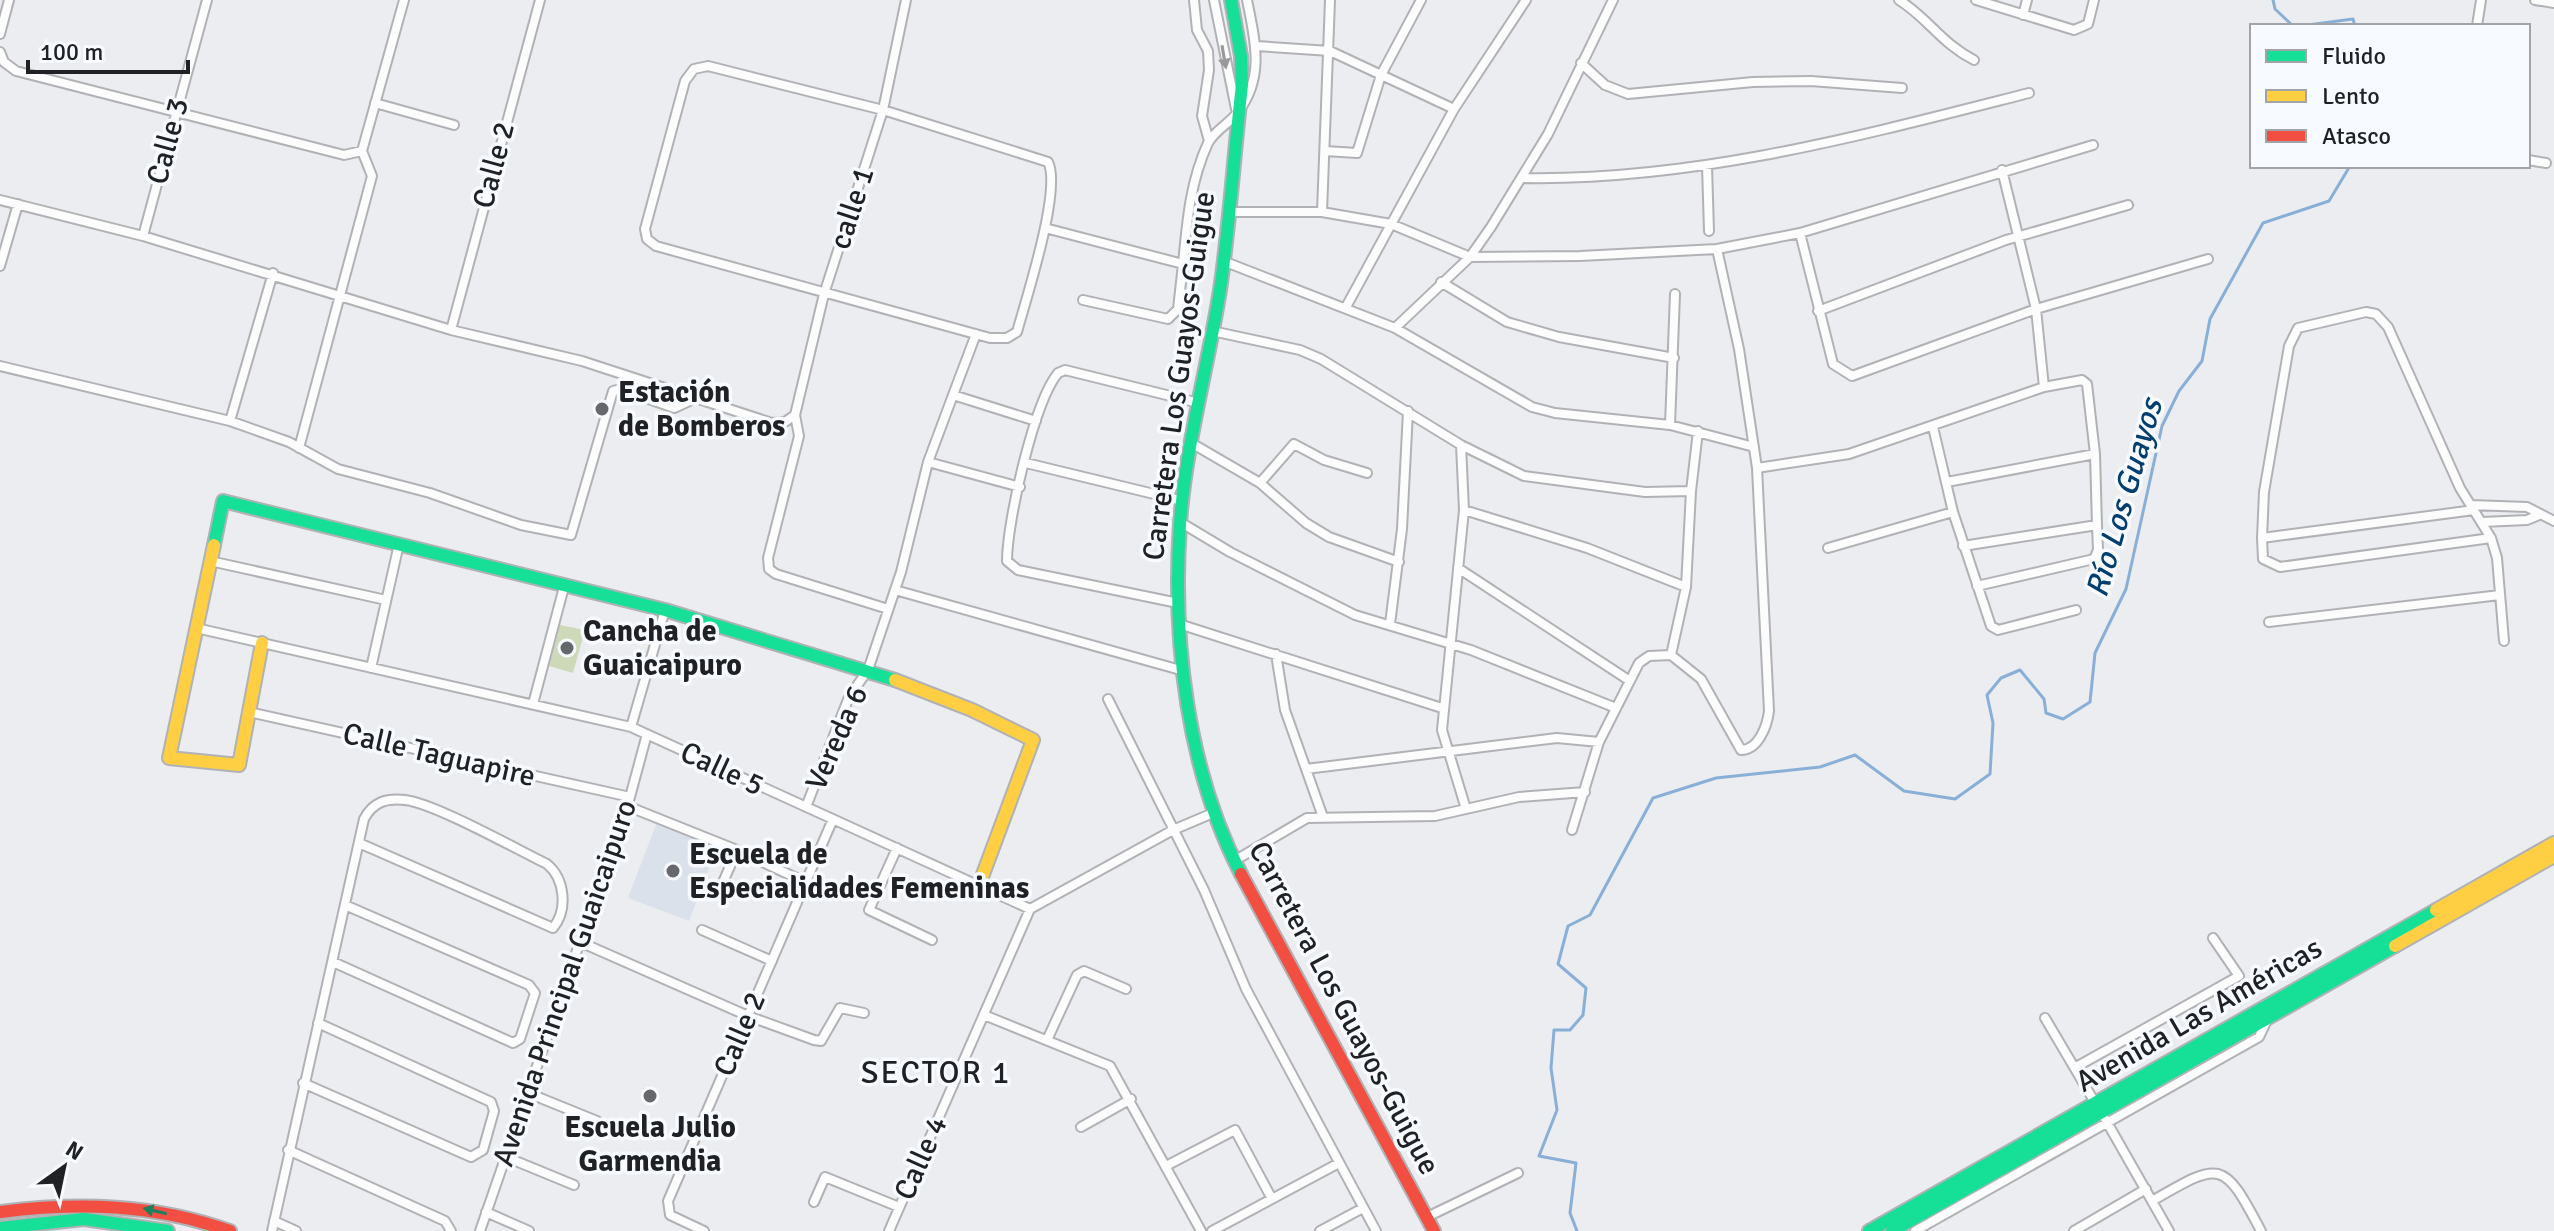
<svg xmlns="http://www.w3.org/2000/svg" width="2554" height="1231" viewBox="0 0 2554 1231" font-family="Signika,sans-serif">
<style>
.built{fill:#dbe1ea}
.green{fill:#cdd9b9}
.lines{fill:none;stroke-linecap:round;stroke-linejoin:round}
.stream{stroke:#8aafd6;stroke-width:3}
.street-casing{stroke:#b1b2b5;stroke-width:12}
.fast-casing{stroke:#b1b2b5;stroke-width:16}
.slow-casing{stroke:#b1b2b5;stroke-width:16}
.jam-casing{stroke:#b1b2b5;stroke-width:16}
.street{stroke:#fcfcfd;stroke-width:8}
.fast{stroke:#16e098;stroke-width:12}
.slow{stroke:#ffcf43;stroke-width:12}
.jam{stroke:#f24e42;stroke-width:12}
.oneway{fill:#99999b}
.oneway2{fill:#1a805e}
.poi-dot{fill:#66686c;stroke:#f7fafe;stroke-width:3}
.labels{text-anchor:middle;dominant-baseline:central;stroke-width:7;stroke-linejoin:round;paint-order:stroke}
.street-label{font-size:30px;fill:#1f2124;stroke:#f7fafe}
.poi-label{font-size:30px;font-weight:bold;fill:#1f2124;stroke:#f7fafe;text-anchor:start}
.water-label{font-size:32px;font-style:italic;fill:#023e70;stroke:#f7fafe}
.neighbourhood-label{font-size:32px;letter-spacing:2px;fill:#1f2124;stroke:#f7fafe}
</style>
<rect width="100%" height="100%" fill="#ebedf1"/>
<path class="built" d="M 657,822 L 718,845 L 689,921 L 628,898 Z"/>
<path class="green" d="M 560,625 L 585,630 L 573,673 L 549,666 Z"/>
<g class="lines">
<path class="stream" d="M 2273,0 L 2275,9 L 2293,26
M 2300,26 L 2353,19 L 2355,26
M 1577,1231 L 1570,1213 L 1576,1163 L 1539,1156 L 1557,1110 L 1551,1068 L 1554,1030 L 1570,1030 L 1583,1015 L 1586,988 L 1558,964 L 1568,926 L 1590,915 L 1653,798 L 1716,778 L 1820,767 L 1855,755 L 1904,791 L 1955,799 L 1990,774 L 1993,723 L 1987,695 L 2001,678 L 2020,670 L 2044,699 L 2046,713 L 2063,719 L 2090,702 L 2095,653 L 2126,589 L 2162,426 L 2179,391 L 2202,361 L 2210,319 L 2263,223 L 2329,201 L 2350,166"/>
<g class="street-casing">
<path id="street" d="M 1194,0 L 1197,30 L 1208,51 L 1209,70 L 1202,116 L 1209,141
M 1214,0 L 1236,109
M 1899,0 C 1928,18 1942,44 1974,60
M 1976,0 L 2074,30 L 2088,24 L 2094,0
M 2535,0 L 2554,3
M 2023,15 L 2027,0
M 2477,26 L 2481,0
M 0,34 L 9,0
M 1257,46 L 1330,51 L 1454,109
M 0,52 L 4,62 L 16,71 L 344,155 L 362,151
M 1581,63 L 1605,85 L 1628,94 L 1753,82 L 1811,81 L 1902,88
M 708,66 L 883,110 L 1048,162 C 1062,189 1026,299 1017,332 L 1007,338 L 990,338 L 656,246 L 647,239 L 645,229 L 685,81 L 694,69 Z
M 375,103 L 454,125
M 1325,151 L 1357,153 L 1381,75 L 1421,0
M 2528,160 L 2546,163
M 1707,166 L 1709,231
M 2002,170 L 2036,309 L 2044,387
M 1523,178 C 1695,181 1864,135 2029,93
M 0,200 L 143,236 L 451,330 L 582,361 L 772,423 L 785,422 L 795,415
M 1228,212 L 1322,212 L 1391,224 L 1470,257 L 1580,256 L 1717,249 L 1800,233 L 2093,145
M 1322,212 L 1330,0
M 1045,228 L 1183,264 C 1187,222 1190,182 1208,143 C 1215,130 1229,124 1238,112 C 1265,77 1255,40 1247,0
M 1800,233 L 1833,364 L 1852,376 L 2036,309 L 2208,259
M 143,236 L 207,0
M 1223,261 L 1395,328 L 1532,407 L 1555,413 L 1670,425 L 1754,447
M 0,266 L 18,204
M 1441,282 L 1507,322 L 1559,337 L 1674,358
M 1083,300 L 1168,319 L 1178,309 L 1183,264
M 1346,307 L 1454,109 L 1526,0
M 1818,311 L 2006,240 L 2128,205
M 1395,328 L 1470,257 L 1491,227 L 1548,134 L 1613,0
M 451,330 L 540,0
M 1212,331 L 1300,350 L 1321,359 L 1461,445 L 1524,476 L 1645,492 L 1691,491
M 0,366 L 230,421 L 289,442 L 338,469 L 430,493 L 521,525 L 571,535 L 613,391 L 621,389 L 674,408 L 696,398
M 953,395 L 976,334
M 230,421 L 273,273
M 1670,425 L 1675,294
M 1933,427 L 1953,512 L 1991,626 L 1998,630 L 2076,610
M 1193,444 L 1260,483 L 1294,444 L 1324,460 L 1367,473
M 1461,445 L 1464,510 L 1442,730 L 1466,809
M 299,448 L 372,176 L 362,151 L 404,0
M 928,462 L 1020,487
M 1026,463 L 1183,501
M 1757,468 L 1849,454 L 2044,387 L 2082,380 L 2087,384 L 2095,454 L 2097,525 L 1963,546
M 1947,482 L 2095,454
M 1260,483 L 1306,523 L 1329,537 L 1399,562
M 2471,505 L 2527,507 L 2554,521
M 1464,510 L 1587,548 L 1686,587
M 2474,510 L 2262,538 L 2264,492 L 2289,346 L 2298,328 L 2366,312 L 2376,314 L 2388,327 L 2460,488 L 2491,538 L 2497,558 L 2504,641
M 1180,522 L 1230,552 L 1355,615 L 1471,650 L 1616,708
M 2482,522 L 2527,520 L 2539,515
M 2262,538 L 2263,559 L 2280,567 L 2491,538
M 1828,548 L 1953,512
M 210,561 L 386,600
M 1458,568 L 1630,681
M 1977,586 L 2094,559 L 2098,550 L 2097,525
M 895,590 L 1184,671
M 1178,603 L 1018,570 L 1007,561 C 1007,522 1034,402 1058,373 L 1065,370 L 1199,403
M 888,609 L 776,574 L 769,569 L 768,558 L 799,436 L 795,415 L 824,294 L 883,110 L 906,0
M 2269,622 L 2500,595
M 1179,624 L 1442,708
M 1390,624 L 1402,529 L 1408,411
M 196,628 L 631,727 L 1030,909
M 1276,654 L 1285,710 L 1323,817
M 1671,655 L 1701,679 L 1741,750 C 1758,750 1767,727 1769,711 L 1757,468 L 1739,349 L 1717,249
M 371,668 L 399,544
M 1108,699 L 1204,890 L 1246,989 L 1376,1231
M 533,704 L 564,587
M 249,712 L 630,797
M 631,727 L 665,610
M 1306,769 L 1557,738 L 1599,742
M 627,806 L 737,850 L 807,883
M 806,807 L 849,697 L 868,670 L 901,572 L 928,462 L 953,395 L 1036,421
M 1572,830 L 1599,742 L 1639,663 L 1649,656 L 1671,655 L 1686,587 L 1691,491 L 1698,431
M 897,848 L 869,910 L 932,940
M 1234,861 L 1307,818 L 1435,816 L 1519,797 L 1585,792
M 721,887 L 737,850
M 1030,909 L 1173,830 L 1213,813
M 702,930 L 772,961
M 580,942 L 748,1016 L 814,1040 L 821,1041 L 840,1008 L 864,1013
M 333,962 L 513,1043 L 520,1039 L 535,993 L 529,985 L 345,905
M 984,1015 L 1110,1066 L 1201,1231
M 2045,1018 L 2097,1106
M 1047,1040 L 1077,975 L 1084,971 L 1126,989
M 2076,1067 L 2239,976 L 2213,938
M 303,1083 L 471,1157 L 483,1150 L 494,1111 L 491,1102 L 318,1023
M 528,1093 L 597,1121
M 2104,1117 L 2169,1231
M 1081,1127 L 1131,1099
M 288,1150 L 445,1221 L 451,1231
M 506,1157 L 574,1185
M 1166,1166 L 1235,1130 L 1272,1199
M 2152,1201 C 2221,1161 2223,1159 2261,1231
M 814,1202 L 825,1177 L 899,1207
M 486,1212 L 529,1231
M 1427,1217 L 1518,1173
M 274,1221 L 296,1231
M 272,1231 L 364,819 C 373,802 386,798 405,800 C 434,803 516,849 547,864 C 565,879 568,910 553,928 L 359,843
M 480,1231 L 630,797 L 647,734
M 704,1231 L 670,1215 L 668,1201 L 833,819
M 889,1231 L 1030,909
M 1212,1231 L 1339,1163
M 1320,1231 L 1363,1208
M 1915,1231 L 2259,1037 L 2268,1018
M 2074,1231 L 2146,1189"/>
</g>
<g class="fast-casing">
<path id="fast" d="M 1231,0 L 1241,56 L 1242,85 C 1234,153 1230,222 1220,290 C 1208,366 1185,449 1180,524 C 1172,641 1187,770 1241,874
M 214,545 L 223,501 L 665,610 L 895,680
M 0,1228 L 84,1219 L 168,1231
M 1869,1231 L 2436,910
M 1892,1231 L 2395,946"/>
</g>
<g class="slow-casing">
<path id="slow" d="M 214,545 L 169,758 L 239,765 L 262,643
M 895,680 L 972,710 L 1033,740 L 979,885
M 2436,910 L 2554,843
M 2395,946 L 2554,856"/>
</g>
<g class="jam-casing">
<path id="jam" d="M 1241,874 L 1434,1231
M 0,1212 C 79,1202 154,1204 230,1231"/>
</g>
<use href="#street" class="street"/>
<use href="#fast" class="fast"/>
<use href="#slow" class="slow"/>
<use href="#jam" class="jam"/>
</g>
<defs><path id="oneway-solid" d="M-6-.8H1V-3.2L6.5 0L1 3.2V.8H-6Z" transform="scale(2)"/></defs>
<use class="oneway" href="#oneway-solid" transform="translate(1224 57) rotate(80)"/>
<use class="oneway2" href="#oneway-solid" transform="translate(155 1211) rotate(-167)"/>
<g class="poi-dot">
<circle cx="602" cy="409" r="8"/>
<circle cx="567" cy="648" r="8"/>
<circle cx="673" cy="871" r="8"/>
<circle cx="650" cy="1096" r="8"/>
</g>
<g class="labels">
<g class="street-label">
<text transform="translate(168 141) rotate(-75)">Calle 3</text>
<text transform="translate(494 165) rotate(-75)">Calle 2</text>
<text transform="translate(852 208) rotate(-72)">calle 1</text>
<text transform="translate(1179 376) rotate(-82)">Carretera Los Guayos-Guigue</text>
<text transform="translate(837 738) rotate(-66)">Vereda 6</text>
<text transform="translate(439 755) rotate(13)">Calle Taguapire</text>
<text transform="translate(722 769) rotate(25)">Calle 5</text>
<text transform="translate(565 983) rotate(-71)">Avenida Principal Guaicaipuro</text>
<text transform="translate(1344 1008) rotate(62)">Carretera Los Guayos-Guigue</text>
<text transform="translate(2199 1015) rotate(-30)">Avenida Las Américas</text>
<text transform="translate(740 1034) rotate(-67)">Calle 2</text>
<text transform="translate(921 1158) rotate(-66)">Calle 4</text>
</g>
<g class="poi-label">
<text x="618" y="392">Estación<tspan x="618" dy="34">de Bomberos</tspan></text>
<text x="583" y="631">Cancha de<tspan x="583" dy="34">Guaicaipuro</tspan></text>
<text x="689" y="854">Escuela de<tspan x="689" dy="34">Especialidades Femeninas</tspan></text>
<text x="650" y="1127" text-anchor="middle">Escuela Julio<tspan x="650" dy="34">Garmendia</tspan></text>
</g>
<g class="water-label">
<text transform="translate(2124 498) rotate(-74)">Río Los Guayos</text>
</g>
<g class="neighbourhood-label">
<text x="936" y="1072">SECTOR 1</text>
</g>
</g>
<rect x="2250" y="24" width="280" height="144" fill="#f7fafe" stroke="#a1a3a7" stroke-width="2"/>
<rect x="2266" y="50" width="40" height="12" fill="#16e098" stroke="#a1a3a7" stroke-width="2"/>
<text x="2322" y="64" font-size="24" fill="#1f2124">Fluido</text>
<rect x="2266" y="90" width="40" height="12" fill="#ffcf43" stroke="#a1a3a7" stroke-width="2"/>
<text x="2322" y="104" font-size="24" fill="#1f2124">Lento</text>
<rect x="2266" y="130" width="40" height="12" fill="#f24e42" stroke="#a1a3a7" stroke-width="2"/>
<text x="2322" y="144" font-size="24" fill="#1f2124">Atasco</text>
<g transform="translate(64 1167) rotate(33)" stroke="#f7fafe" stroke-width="6" paint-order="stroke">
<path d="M0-6L14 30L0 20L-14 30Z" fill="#1f2124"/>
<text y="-12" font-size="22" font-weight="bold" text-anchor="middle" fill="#1f2124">N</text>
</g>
<path d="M28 60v12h160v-12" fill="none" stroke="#1f2124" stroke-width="4"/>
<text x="40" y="60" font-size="24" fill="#1f2124" stroke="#f7fafe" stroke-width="6" paint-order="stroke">100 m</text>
</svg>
